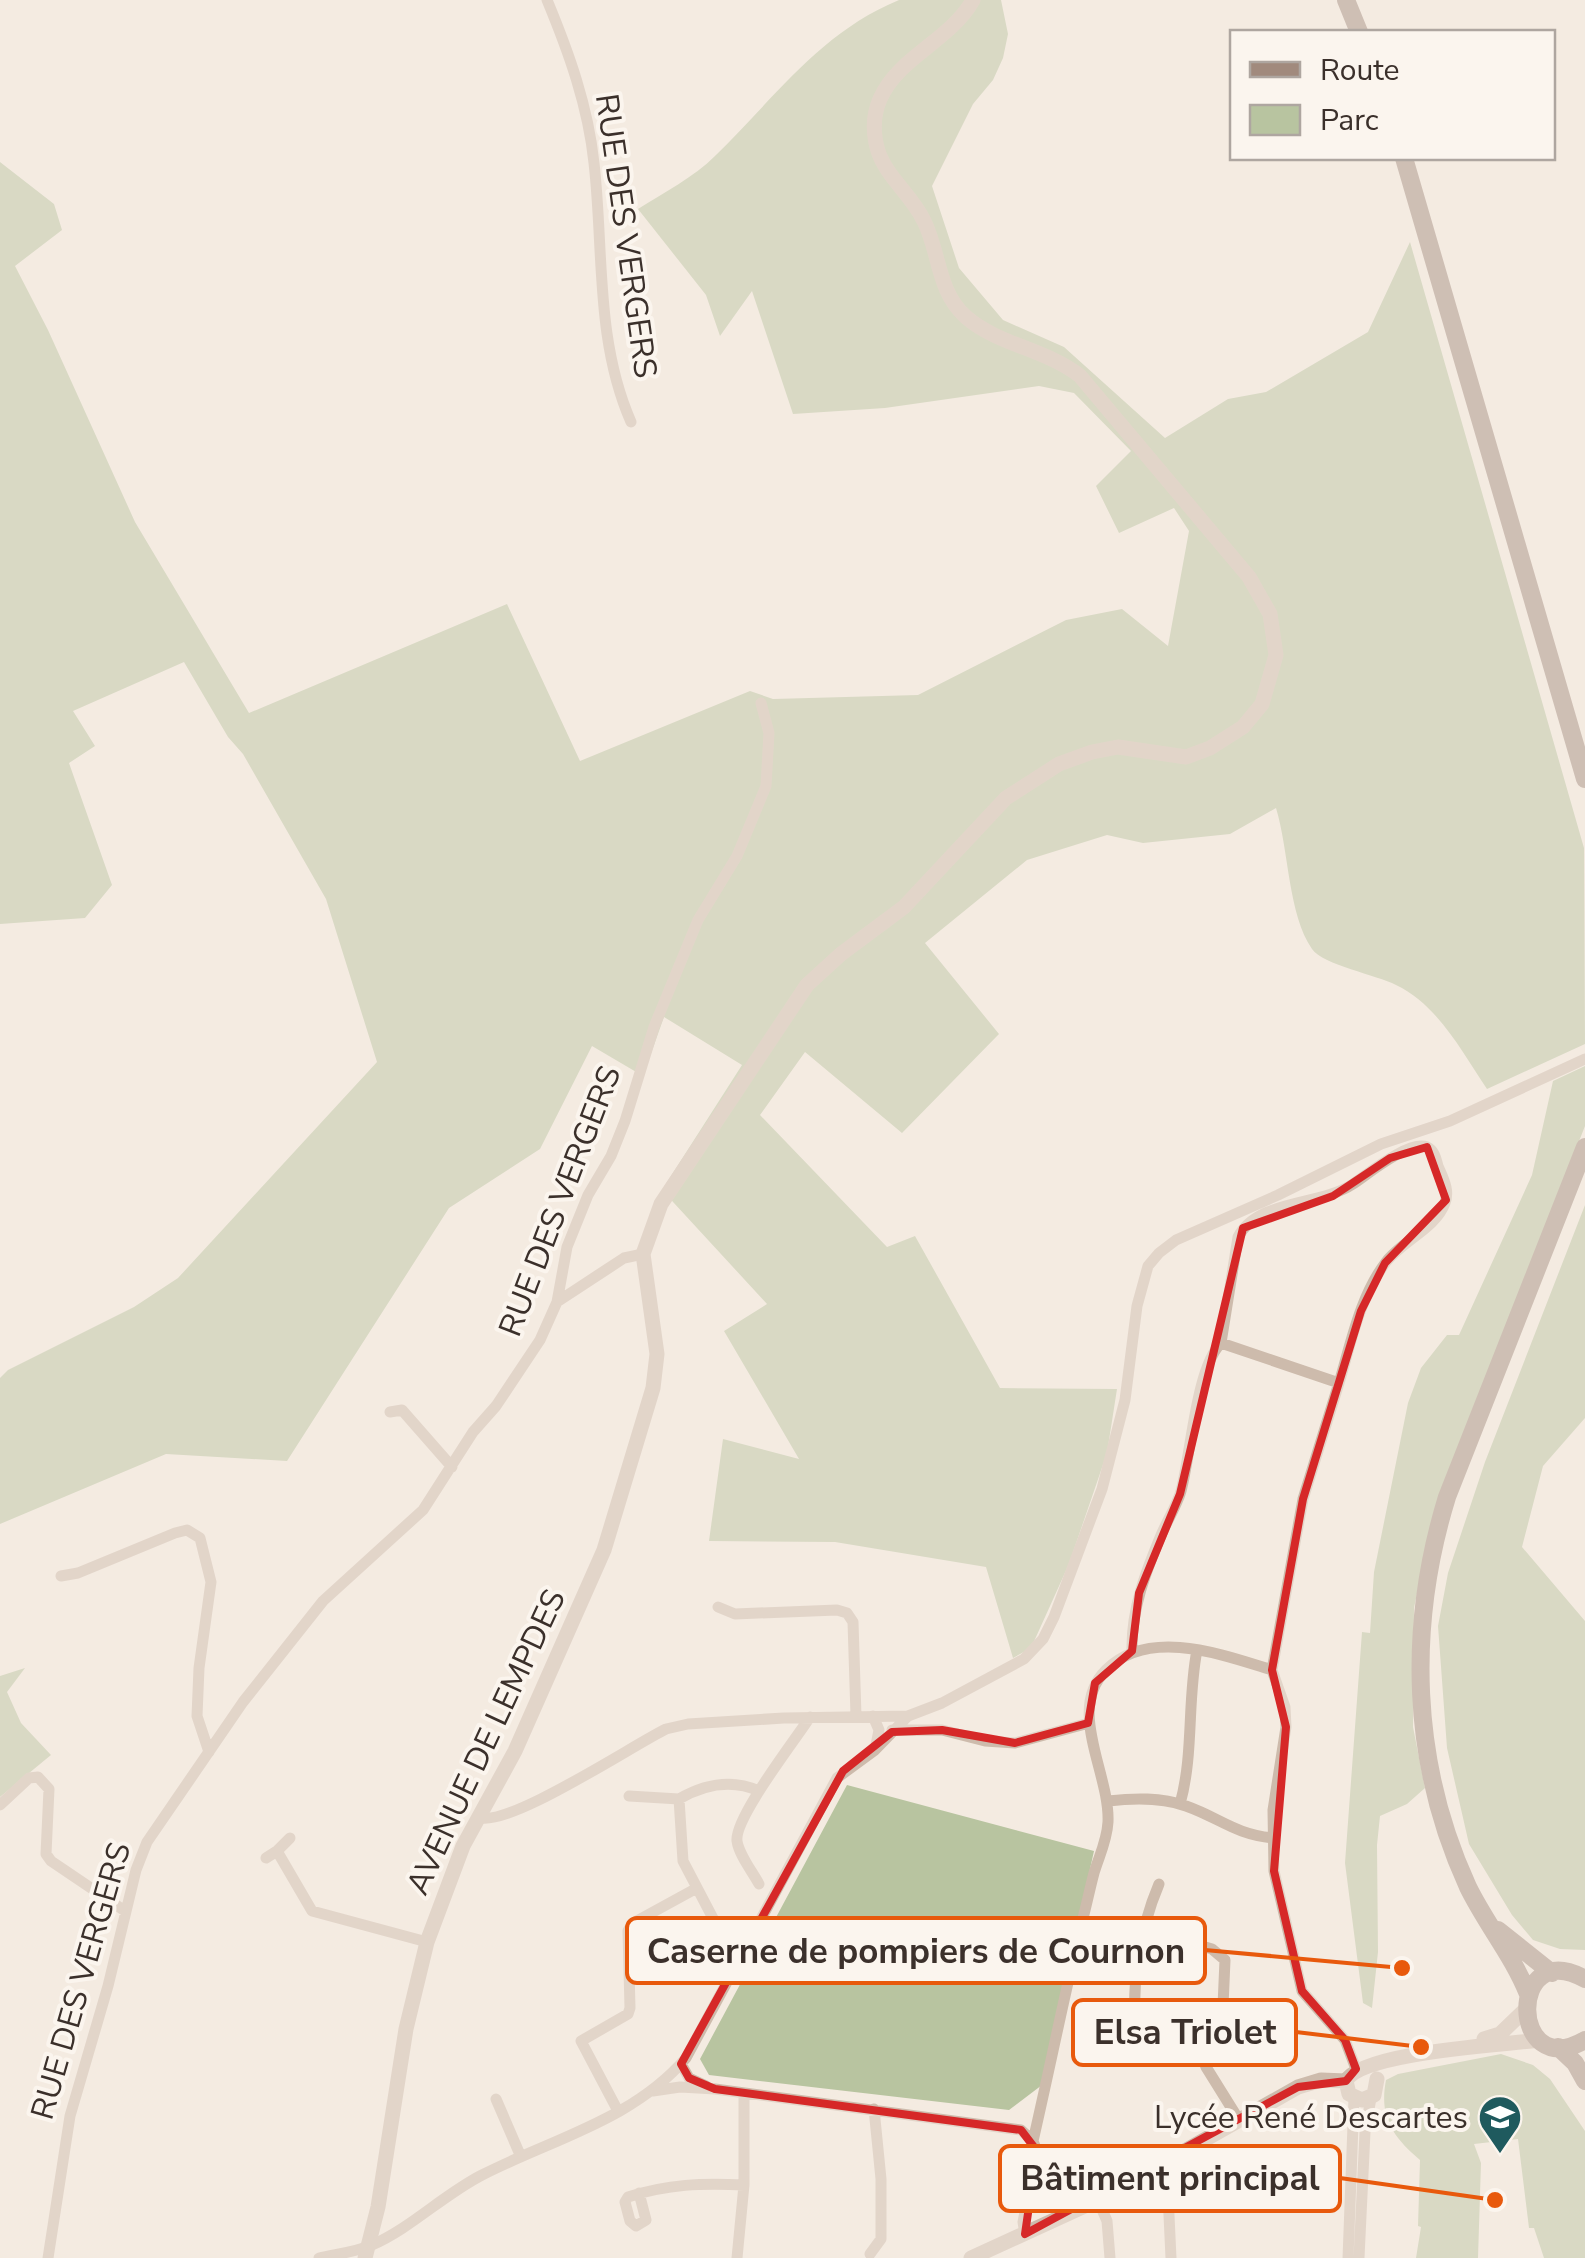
<svg xmlns="http://www.w3.org/2000/svg" width="1585" height="2258" viewBox="0 0 1585 2258" font-family="'Nunito Sans',sans-serif">
<style>
.green{fill:#b8c4a0}
.lines{fill:none;stroke-linecap:round;stroke-linejoin:round}
.minor{stroke:#cdbbac;stroke-width:11}
.tertiary{stroke:#cdbbac;stroke-width:15}
.secondary{stroke:#a18a7d;stroke-width:18}
.marked{fill:none;stroke:#d62828;stroke-width:8;stroke-linejoin:round}
.labels{text-anchor:middle;dominant-baseline:central;stroke-width:8;stroke-linejoin:round;paint-order:stroke}
.street-label{font-size:32px;fill:#3b302b;stroke:#fbf5ee}
.poi-label{font-size:32px;fill:#3b302b;stroke:#fbf5ee;text-anchor:end}
.leader{fill:none;stroke:#e8590c;stroke-width:4}
.callout-dot{fill:#e8590c;stroke:#fbf5ee;stroke-width:4}
.callout{fill:#fbf5ee;stroke:#e8590c;stroke-width:4}
.callout-label{font-size:35px;text-anchor:middle;font-weight:bold;fill:#3b302b}
</style>
<rect width="100%" height="100%" fill="#f4ebe1"/>
<path class="green" d="M 899,0 L 1001,0 L 1008,34 L 1003,58 L 993,80 L 973,104 L 932,186 L 959,268 L 1003,320 L 1064,347 L 1165,438 L 1228,399 L 1266,392 L 1368,332 L 1410,242 L 1584,848 L 1585,1044 L 1487,1089 C 1462,1052 1438,1005 1396,985 C 1377,975 1323,965 1312,949 C 1288,914 1289,851 1276,808 L 1230,834 L 1143,843 L 1107,835 L 1027,860 L 925,943 L 999,1034 L 902,1133 L 805,1052 L 760,1115 L 887,1247 L 915,1236 L 1000,1388 L 1117,1389 L 1107,1453 L 1069,1564 L 1031,1648 L 1013,1658 L 986,1567 L 835,1542 L 709,1541 L 723,1439 L 799,1459 L 724,1331 L 767,1304 L 662,1190 L 742,1065 L 664,1017 L 643,1076 L 592,1046 L 540,1149 L 449,1208 L 287,1461 L 166,1454 L 0,1524 L 0,1378 L 8,1370 L 134,1307 L 178,1278 L 377,1062 L 326,899 L 243,754 L 228,737 L 184,662 L 73,711 L 95,746 L 69,763 L 112,885 L 85,918 L 0,924 L 0,162 L 54,204 L 62,230 L 15,266 L 48,330 L 135,522 L 249,713 L 507,604 L 580,761 L 750,691 L 773,699 L 918,695 L 1066,620 L 1122,609 L 1168,646 L 1189,531 L 1174,508 L 1119,533 L 1096,486 L 1131,451 L 1074,393 L 1039,386 L 885,408 L 793,414 L 752,291 L 720,336 L 706,295 L 638,209 C 663,193 694,177 715,156 C 774,99 819,33 899,0 Z
M 1585,1066 L 1585,1126 L 1434,1511 L 1414,1608 L 1413,1727 L 1425,1788 L 1407,1804 L 1380,1816 L 1377,1845 L 1378,1952 L 1372,2008 L 1363,2003 L 1345,1863 L 1362,1632 L 1370,1633 L 1374,1572 L 1408,1403 L 1421,1368 L 1447,1335 L 1459,1335 L 1532,1175 L 1553,1081 Z
M 1585,1205 L 1585,1418 L 1543,1466 L 1522,1547 L 1585,1621 L 1585,1950 L 1560,1949 L 1533,1940 L 1512,1915 L 1469,1844 L 1447,1748 L 1438,1626 L 1448,1573 L 1485,1462 Z
M 25,1668 L 7,1692 L 21,1723 L 51,1755 L 0,1797 L 0,1676 Z
M 847,1785 L 1094,1851 L 1042,2085 L 1009,2110 L 709,2075 L 700,2059 Z
M 1501,2054 L 1533,2065 L 1550,2079 L 1585,2131 L 1585,2258 L 1544,2258 L 1534,2228 L 1529,2228 L 1518,2139 L 1474,2144 L 1481,2163 L 1478,2258 L 1416,2258 L 1421,2227 L 1418,2226 L 1420,2160 C 1392,2136 1379,2117 1386,2080 L 1398,2074 Z"/>
<g class="lines">
<path class="minor" d="M 547,0 C 569,53 588,106 594,163 C 604,251 595,340 631,422
M 557,1302 L 624,1258 L 643,1254
M 1221,1343 L 1238,1237 C 1258,1199 1320,1206 1353,1184 C 1368,1174 1409,1140 1427,1147 C 1435,1151 1436,1159 1438,1166 C 1443,1178 1450,1190 1445,1203 C 1436,1228 1402,1241 1386,1262 C 1360,1296 1351,1343 1339,1383
M 390,1412 L 402,1410 L 452,1467
M 61,1576 L 78,1573 L 175,1533 L 187,1530 L 200,1538 L 211,1582 L 199,1668 L 197,1716 L 209,1752
M 718,1607 L 735,1614 L 837,1610 L 847,1613 L 853,1622 L 856,1716
M 1132,1651 C 1131,1609 1146,1571 1162,1533 C 1168,1519 1177,1505 1181,1491 C 1191,1454 1196,1368 1221,1343 L 1339,1383 L 1303,1499 L 1272,1670
M 873,1716 L 879,1730 L 875,1750
M 892,1730 L 942,1730 L 985,1741 L 1015,1743 L 1089,1723
M 629,1796 L 679,1799
M 1108,1801 C 1134,1798 1161,1797 1186,1806 C 1220,1818 1234,1834 1273,1838
M 1180,1804 C 1194,1754 1187,1701 1197,1650
M 0,1805 L 29,1778 L 38,1777 L 49,1789 L 46,1854 L 51,1861 L 125,1911
M 478,1817 C 505,1830 633,1745 666,1729 L 688,1724 L 784,1718 L 908,1716 L 942,1703 L 1024,1659 L 1043,1639 L 1054,1617 L 1102,1489 L 1125,1400 L 1137,1306 L 1148,1266 L 1159,1253 L 1176,1240 L 1278,1195 L 1381,1144 L 1450,1121 L 1585,1059
M 277,1851 L 290,1838
M 266,1858 L 277,1851 L 312,1911 L 427,1942
M 759,1884 C 752,1871 739,1855 737,1841 C 734,1818 796,1739 810,1717
M 1145,1929 L 1212,1949 L 1225,1960 L 1222,2029 L 1211,2043 L 1155,2053 L 1141,2048 L 1137,2041 C 1130,1989 1139,1931 1159,1884
M 727,1945 L 683,1861 L 679,1799 C 705,1784 732,1779 759,1791
M 1198,2047 L 1206,2067 L 1239,2120
M 681,2064 L 689,2078 L 706,2086
M 653,2091 L 680,2087 L 715,2089 L 1021,2130 L 1033,2141 L 1037,2151 L 1023,2222 L 1025,2234
M 496,2099 L 521,2157
M 618,2111 L 581,2041 L 628,2014 L 630,2008 L 628,1931 L 633,1923 L 697,1888
M 1033,2141 C 1050,2067 1065,1992 1083,1918 C 1087,1903 1090,1888 1094,1873 C 1099,1856 1107,1841 1108,1822 C 1110,1773 1066,1710 1106,1670 C 1149,1627 1223,1655 1272,1670 L 1285,1707 L 1286,1727 L 1273,1810 L 1274,1871 L 1302,1991 L 1345,2040 L 1356,2069
M 1156,2167 L 1168,2194 L 1171,2258
M 639,2193 L 646,2220 L 636,2226 L 630,2221 L 625,2202 L 628,2197 C 668,2184 702,2183 744,2185
M 1098,2200 L 1107,2221 L 1110,2258
M 870,2254 L 881,2239 L 881,2179 L 874,2109
M 48,2258 L 70,2116 L 108,1986 L 136,1870 L 147,1842 L 243,1702 L 323,1601 L 423,1510 L 473,1432 L 496,1406 L 540,1340 L 557,1302 L 567,1247 L 588,1195 L 611,1156 L 625,1121 L 654,1027 L 698,920 L 737,856 L 766,786 L 769,733 L 761,703
M 319,2258 C 336,2254 356,2252 372,2245 C 411,2228 443,2195 482,2175 C 552,2139 633,2120 686,2058 L 837,1778 L 875,1750 L 908,1716
M 737,2258 L 744,2185 L 744,2093
M 1348,2258 L 1354,2098
M 1359,2258 L 1365,2132 L 1371,2098"/>
<path class="tertiary" d="M 1484,2039 L 1500,2034 L 1525,2010
M 1346,2081 C 1361,2052 1504,2045 1540,2040
M 1346,2081 L 1349,2094 L 1362,2100 L 1374,2095 L 1377,2079
M 365,2258 L 378,2207 L 406,2029 L 427,1942 L 463,1846 L 515,1751 L 604,1550 L 653,1388 L 657,1354 L 643,1254 L 661,1204 L 807,985 L 841,954 L 904,907 L 1006,798 L 1059,764 L 1092,752 L 1118,747 L 1186,757 L 1210,748 L 1243,727 L 1262,704 L 1276,655 L 1270,614 L 1249,577 L 1080,376 C 1046,349 998,345 966,317 C 937,291 940,253 924,221 C 912,195 887,178 878,151 C 873,134 873,115 880,99 C 898,57 950,41 973,0
M 971,2258 L 1098,2200 L 1298,2087 L 1321,2080 L 1346,2081"/>
<path class="secondary" d="M 1346,0 L 1359,32
M 1404,158 L 1585,779
M 1498,1930 L 1552,1973
M 1585,1979 C 1507,1935 1509,2084 1585,2040
M 1528,1994 C 1513,1956 1486,1924 1468,1887 C 1411,1763 1407,1627 1447,1497 L 1585,1147
M 1558,2047 L 1575,2063 L 1585,2081"/>
</g>
<path d="M0 0H1585V2258H0ZM 1427,1147 L 1446,1200 L 1385,1263 L 1361,1311 L 1303,1499 L 1272,1670 L 1286,1727 L 1274,1871 L 1302,1991 L 1345,2040 L 1356,2069 L 1346,2081 L 1298,2087 L 1025,2234 L 1037,2151 L 1021,2130 L 715,2089 L 689,2078 L 681,2064 L 843,1771 L 892,1732 L 942,1730 L 1015,1743 L 1088,1723 L 1095,1683 L 1132,1651 L 1139,1593 L 1180,1494 L 1243,1228 L 1333,1196 L 1390,1158 Z" fill="#f4ebe1" fill-opacity=".55" fill-rule="evenodd"/>
<path class="marked" d="M 1427,1147 L 1446,1200 L 1385,1263 L 1361,1311 L 1303,1499 L 1272,1670 L 1286,1727 L 1274,1871 L 1302,1991 L 1345,2040 L 1356,2069 L 1346,2081 L 1298,2087 L 1025,2234 L 1037,2151 L 1021,2130 L 715,2089 L 689,2078 L 681,2064 L 843,1771 L 892,1732 L 942,1730 L 1015,1743 L 1088,1723 L 1095,1683 L 1132,1651 L 1139,1593 L 1180,1494 L 1243,1228 L 1333,1196 L 1390,1158 Z"/>
<defs>
<g id="school-pin" transform="scale(2.25)"><path d="M0 17L-7.5 6A9.5 9.5 0 1 1 7.5 6Z" fill="#1f5a5e" stroke="#fbf5ee"/><path d="M0-5L7-2L0 1L-7-2ZM-4 1L0 2.5L4 1V4Q0 6-4 4Z" fill="#fff"/></g>
</defs>
<g fill-rule="evenodd">
<use href="#school-pin" x="1500" y="2117"/>
</g>
<g class="labels">
<g class="street-label">
<text transform="translate(626 236) rotate(82)">RUE DES VERGERS</text>
<text transform="translate(560 1201) rotate(-69)">RUE DES VERGERS</text>
<text transform="translate(486 1742) rotate(-65)">AVENUE DE LEMPDES</text>
<text transform="translate(81 1981) rotate(-74)">RUE DES VERGERS</text>
</g>
<g class="poi-label">
<text x="1468" y="2117">Lycée René Descartes</text>
</g>
</g>
<path class="leader" d="M1402 1968L1205 1950M1421 2047L1296 2032M1495 2200L1340 2178"/>
<g class="callout-dot">
<circle cx="1402" cy="1968" r="10"/>
<circle cx="1421" cy="2047" r="10"/>
<circle cx="1495" cy="2200" r="10"/>
</g>
<g class="callout">
<rect x="627" y="1918" width="578" height="65" rx="10"/>
<rect x="1073" y="2000" width="223" height="65" rx="10"/>
<rect x="1000" y="2146" width="340" height="65" rx="10"/>
</g>
<g class="callout-label">
<text x="916" y="1963">Caserne de pompiers de Cournon</text>
<text x="1185" y="2044">Elsa Triolet</text>
<text x="1170" y="2190">Bâtiment principal</text>
</g>
<rect x="1230" y="30" width="325" height="130" fill="#fbf5ee" stroke="#aea6a0" stroke-width="2.5"/>
<rect x="1250" y="62" width="50" height="15" fill="#a18a7d" stroke="#aea6a0" stroke-width="2.5"/>
<text x="1320" y="80" font-size="30" fill="#3b302b">Route</text>
<rect x="1250" y="105" width="50" height="30" fill="#b8c4a0" stroke="#aea6a0" stroke-width="2.5"/>
<text x="1320" y="130" font-size="30" fill="#3b302b">Parc</text>
</svg>
